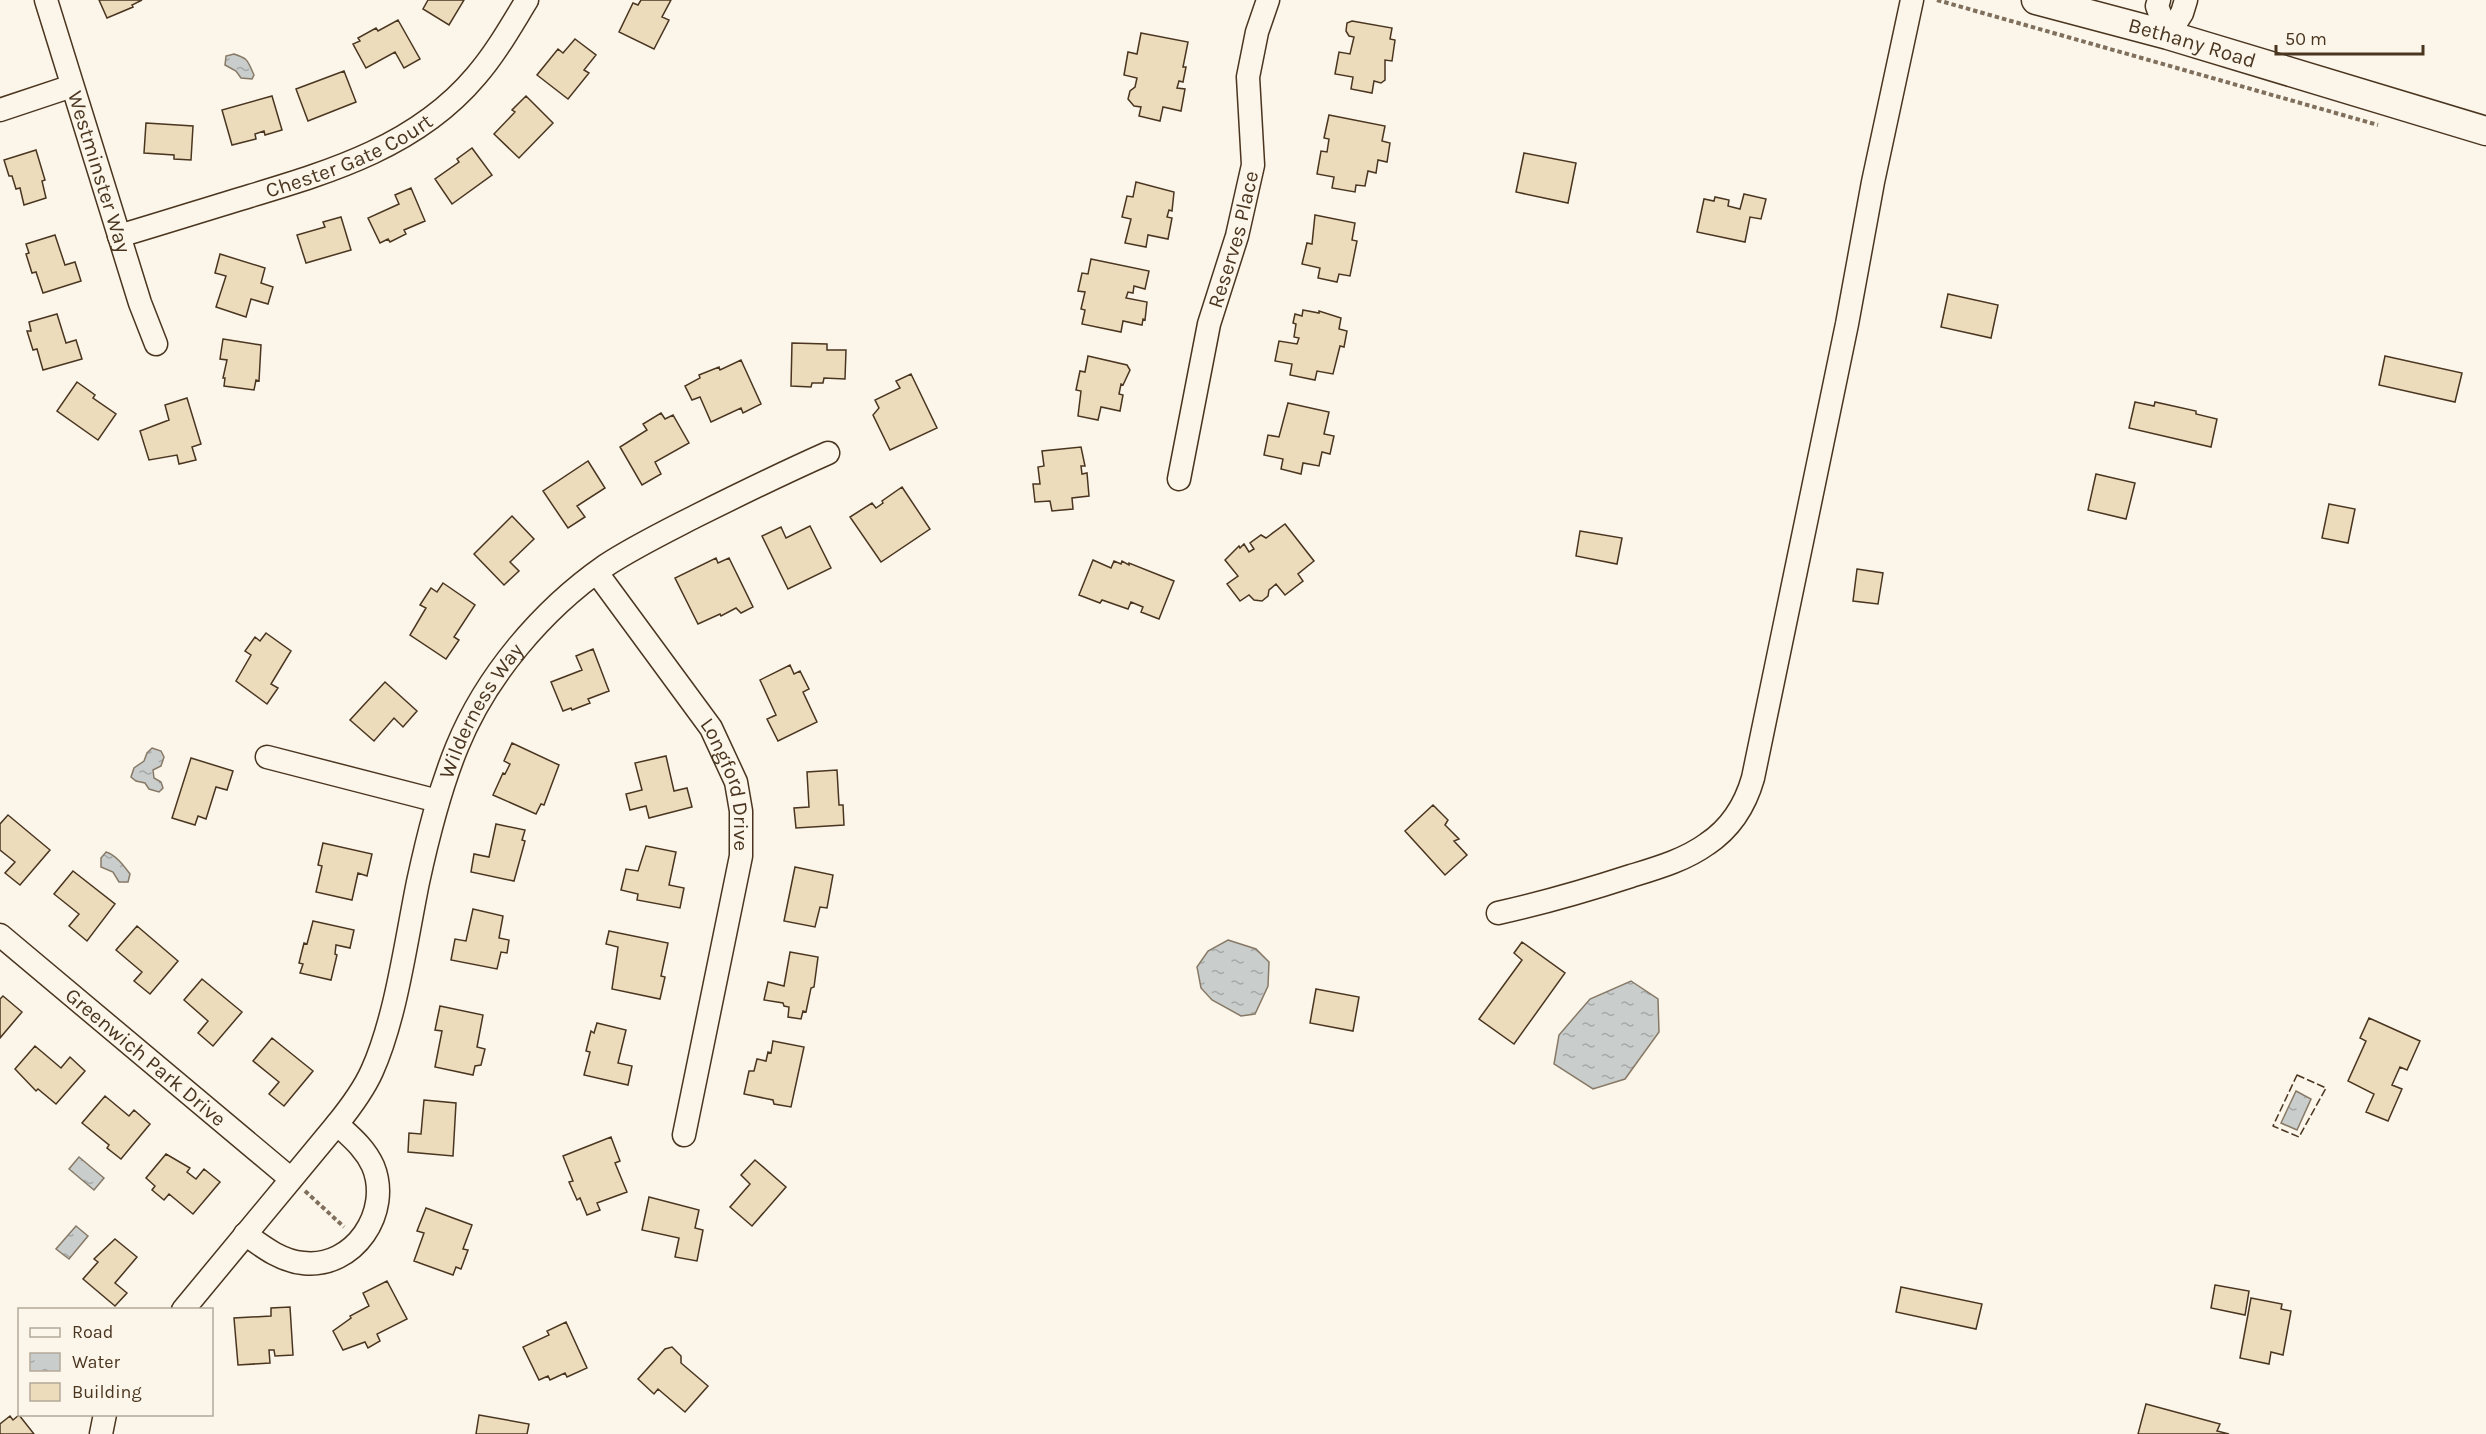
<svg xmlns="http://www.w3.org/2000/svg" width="2486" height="1434" viewBox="0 0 2486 1434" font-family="Karla,sans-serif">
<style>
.water{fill:url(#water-ripples);stroke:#887966;stroke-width:1.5}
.building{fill:#ecdcbc;stroke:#4a3520;stroke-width:1.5}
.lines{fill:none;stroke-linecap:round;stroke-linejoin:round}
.minor-casing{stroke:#4a3520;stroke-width:25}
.major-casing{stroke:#4a3520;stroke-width:31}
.path{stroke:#7f6f5c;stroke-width:4;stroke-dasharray:4.5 3;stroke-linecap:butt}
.minor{stroke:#fbf6e9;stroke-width:22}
.major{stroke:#fbf6e9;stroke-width:28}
.fence{stroke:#4a3520;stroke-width:1.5;stroke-dasharray:8 3;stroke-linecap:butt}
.labels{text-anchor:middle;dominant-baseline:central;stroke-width:4.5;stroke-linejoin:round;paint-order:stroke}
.street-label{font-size:21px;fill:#4a3520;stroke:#fbf6e9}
</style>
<defs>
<pattern id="water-ripples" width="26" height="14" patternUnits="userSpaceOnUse" patternTransform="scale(1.5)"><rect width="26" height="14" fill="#c9cecd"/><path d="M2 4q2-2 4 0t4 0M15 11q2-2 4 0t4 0" fill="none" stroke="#a5a8a6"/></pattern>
</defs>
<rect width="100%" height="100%" fill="#fbf6e9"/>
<path class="water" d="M 234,54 C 249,59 247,60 254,75 L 252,79 L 241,78 L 236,71 L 225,65 L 226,56 Z
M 152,748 L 161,751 L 164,757 L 161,766 L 153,770 L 154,778 L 161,782 L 163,788 L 159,792 L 149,789 L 145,783 L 136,781 L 131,777 L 134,768 L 144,761 L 147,753 Z
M 106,852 C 116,855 124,866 130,874 L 128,882 L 119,882 L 113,872 L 101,867 L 101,858 Z
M 1228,940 L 1256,949 L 1269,962 L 1268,986 L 1255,1014 L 1241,1016 L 1212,1000 L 1201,988 L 1197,967 L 1208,951 Z
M 1631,981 L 1658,999 L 1659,1032 L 1625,1079 L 1593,1089 L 1554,1064 L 1559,1035 L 1590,999 Z
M 2296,1091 L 2311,1099 L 2297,1130 L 2281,1123 Z
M 79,1157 L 104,1178 L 94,1190 L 69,1169 Z
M 76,1226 L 88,1236 L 69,1259 L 56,1249 Z"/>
<path class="building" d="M 99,0 L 142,0 L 132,5 L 133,7 L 107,18 Z
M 428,0 L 464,0 L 449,25 L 423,9 Z
M 641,0 L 671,0 L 662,17 L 669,20 L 654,49 L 619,32 L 633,3 L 638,5 Z
M 398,20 L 420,59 L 404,68 L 395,52 L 366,68 L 353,44 L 360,41 L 358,38 L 376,28 L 378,31 Z
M 1352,21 L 1392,28 L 1390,39 L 1395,40 L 1392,61 L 1385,60 L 1385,80 L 1381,83 L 1374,81 L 1372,93 L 1351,89 L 1353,77 L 1335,74 L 1339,52 L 1350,54 L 1354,37 L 1349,36 L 1346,31 L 1347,23 Z
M 1141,33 L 1188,42 L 1183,67 L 1186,67 L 1183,82 L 1179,81 L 1177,88 L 1185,89 L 1181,111 L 1163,107 L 1160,121 L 1139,116 L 1141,107 L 1134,106 L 1128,99 L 1130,91 L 1135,87 L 1137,78 L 1124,75 L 1128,52 L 1137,54 Z
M 575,39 L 596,55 L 584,70 L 589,73 L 568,99 L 537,75 L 558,49 L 563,53 Z
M 344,71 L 356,102 L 308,121 L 296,89 Z
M 272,96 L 282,130 L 265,135 L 264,131 L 255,134 L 256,139 L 232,145 L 222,110 Z
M 526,96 L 553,123 L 519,158 L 494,134 L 515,112 L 512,110 Z
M 1329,115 L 1385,126 L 1382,141 L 1390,143 L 1387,162 L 1378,160 L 1376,173 L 1368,171 L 1365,186 L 1356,185 L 1355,192 L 1332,188 L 1334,177 L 1317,174 L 1321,151 L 1327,152 L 1329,139 L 1324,138 Z
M 146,123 L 193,126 L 191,160 L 174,159 L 174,155 L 144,153 Z
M 472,148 L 492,175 L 452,204 L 435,179 L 459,162 L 457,159 Z
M 36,150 L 45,180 L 42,181 L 46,198 L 24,205 L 20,188 L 16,189 L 12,176 L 9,176 L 4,160 Z
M 1524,153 L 1576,163 L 1568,203 L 1516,192 Z
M 1136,182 L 1174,192 L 1172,211 L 1169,210 L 1167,217 L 1172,218 L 1168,239 L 1148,235 L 1146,247 L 1125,243 L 1131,219 L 1122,217 L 1127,196 L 1133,197 Z
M 411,188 L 425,221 L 404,230 L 406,234 L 390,242 L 388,239 L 380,243 L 368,218 L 399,204 L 395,195 Z
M 1744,194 L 1766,199 L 1761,219 L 1750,217 L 1745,242 L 1697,232 L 1704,199 L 1714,201 L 1715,197 L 1729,200 L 1728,206 L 1740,209 Z
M 1315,215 L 1355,223 L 1352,240 L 1357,241 L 1350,276 L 1339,274 L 1337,282 L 1318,278 L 1320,268 L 1302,264 L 1307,243 L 1312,244 Z
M 341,217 L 351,250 L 306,263 L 297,235 L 325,227 L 323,222 Z
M 55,235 L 65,265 L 75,262 L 81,281 L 43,293 L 36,272 L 32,273 L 26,254 L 29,253 L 26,244 Z
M 220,254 L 265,268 L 261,283 L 273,287 L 268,304 L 251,299 L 246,317 L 216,307 L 226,276 L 215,273 Z
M 1091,259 L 1149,271 L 1145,289 L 1134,286 L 1133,293 L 1128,292 L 1126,298 L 1147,302 L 1145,320 L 1143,319 L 1142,325 L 1123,321 L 1121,332 L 1082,324 L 1085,310 L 1081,309 L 1085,292 L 1078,291 L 1082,273 L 1088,274 Z
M 1948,294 L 1998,305 L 1991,338 L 1941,327 Z
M 1303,310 L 1319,313 L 1319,311 L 1341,318 L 1339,329 L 1347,331 L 1344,347 L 1340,346 L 1333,374 L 1317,371 L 1315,380 L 1290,375 L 1292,364 L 1275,361 L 1279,341 L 1297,344 L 1299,338 L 1294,337 L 1296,324 L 1293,323 L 1295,314 L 1302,316 Z
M 57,314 L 66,343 L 76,340 L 82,359 L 43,370 L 37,349 L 33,350 L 27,331 L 31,331 L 29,322 Z
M 223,339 L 261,345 L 259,381 L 256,380 L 254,390 L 224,386 L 225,378 L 223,378 L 227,360 L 220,359 Z
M 792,343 L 827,344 L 827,350 L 846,350 L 845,379 L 824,378 L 823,383 L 812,383 L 811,387 L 791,386 Z
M 1088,356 L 1127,365 L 1130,370 L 1123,385 L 1121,384 L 1119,394 L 1123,395 L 1120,411 L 1101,407 L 1098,420 L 1078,416 L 1081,391 L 1076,390 L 1080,371 L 1085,372 Z
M 2385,356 L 2462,373 L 2455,402 L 2379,385 Z
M 741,360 L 761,404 L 743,413 L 741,408 L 711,422 L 700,397 L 692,400 L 685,386 L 700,378 L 699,375 L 719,367 L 720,370 Z
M 911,374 L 937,428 L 890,450 L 873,415 L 879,408 L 875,400 L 900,388 L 896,381 Z
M 77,382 L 95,395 L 93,398 L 116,414 L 98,440 L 57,411 Z
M 187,398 L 201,444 L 192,447 L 196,460 L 179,464 L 177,455 L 149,460 L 140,431 L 169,420 L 165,405 Z
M 2135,402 L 2154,406 L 2155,402 L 2196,411 L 2196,414 L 2217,419 L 2211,447 L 2129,428 Z
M 1288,403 L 1329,412 L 1324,434 L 1334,436 L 1330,454 L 1322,452 L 1319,466 L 1303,463 L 1301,474 L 1281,469 L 1283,459 L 1264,455 L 1268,435 L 1279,437 Z
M 661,413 L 665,419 L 673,415 L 689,443 L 655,462 L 661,474 L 642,485 L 620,447 L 647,430 L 643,424 Z
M 1081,447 L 1085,466 L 1081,466 L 1082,474 L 1087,473 L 1089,496 L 1072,498 L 1073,509 L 1052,511 L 1050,501 L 1035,502 L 1033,484 L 1040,484 L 1038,467 L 1044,466 L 1042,451 Z
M 588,461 L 605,488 L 577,506 L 585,517 L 568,528 L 543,491 Z
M 2096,474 L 2135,483 L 2126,519 L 2088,510 Z
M 902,487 L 930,529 L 881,562 L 850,517 L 872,503 L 876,508 L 883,503 L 882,501 Z
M 2329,504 L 2355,509 L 2348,543 L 2322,538 Z
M 512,516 L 534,539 L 510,562 L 519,571 L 504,585 L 474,554 Z
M 1285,524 L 1314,561 L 1298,574 L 1303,581 L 1285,595 L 1276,584 L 1269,590 L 1268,596 L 1262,601 L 1254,600 L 1249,595 L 1240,601 L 1227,584 L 1238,576 L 1225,560 L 1239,546 L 1240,548 L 1244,544 L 1249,552 L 1254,549 L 1250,543 L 1261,535 L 1266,538 Z
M 810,526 L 831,568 L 788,589 L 762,536 L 781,527 L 786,538 Z
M 1580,531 L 1622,538 L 1617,564 L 1576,556 Z
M 716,558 L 718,563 L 729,558 L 753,607 L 741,613 L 736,608 L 721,616 L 720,614 L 698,624 L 675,578 Z
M 1093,560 L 1111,568 L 1114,561 L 1121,564 L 1122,561 L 1129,565 L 1129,563 L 1174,581 L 1159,619 L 1141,612 L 1143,607 L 1131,602 L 1128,609 L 1102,600 L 1100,603 L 1079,595 Z
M 1857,569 L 1883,573 L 1878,604 L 1853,601 Z
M 443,583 L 475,605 L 454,637 L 459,640 L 446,659 L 410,635 L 426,608 L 420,605 L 431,588 L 437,592 Z
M 266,633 L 291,651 L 271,684 L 278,688 L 267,704 L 236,681 L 251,655 L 245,651 L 255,637 L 260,641 Z
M 593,649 L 609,691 L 588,699 L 590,703 L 572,710 L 571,708 L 563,711 L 551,682 L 582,670 L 576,656 Z
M 790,665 L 794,674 L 800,671 L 809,689 L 803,692 L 817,722 L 778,741 L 767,719 L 776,715 L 760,680 Z
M 385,682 L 417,711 L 403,727 L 394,718 L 374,741 L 350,720 Z
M 512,743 L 559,765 L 544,805 L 541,804 L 536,814 L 493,795 L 503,773 L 505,774 L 510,764 L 504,761 Z
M 666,756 L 674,791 L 687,788 L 692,807 L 649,818 L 646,806 L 630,810 L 626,794 L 642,790 L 635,763 Z
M 191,758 L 233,771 L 227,790 L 216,787 L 206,819 L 198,816 L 195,825 L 172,818 Z
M 837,770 L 839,805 L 843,805 L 844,825 L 796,828 L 794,808 L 809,807 L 807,772 Z
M 1433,805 L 1448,820 L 1445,825 L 1459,839 L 1454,841 L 1467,855 L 1445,875 L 1405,831 Z
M 8,815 L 50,850 L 20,885 L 5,873 L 15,862 L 0,850 L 0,824 Z
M 496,824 L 525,830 L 522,840 L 525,841 L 514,881 L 471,872 L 474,854 L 489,857 Z
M 323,843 L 372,854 L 367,876 L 358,873 L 352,900 L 316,892 L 322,866 L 318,865 Z
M 646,846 L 676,852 L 669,885 L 684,888 L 680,908 L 637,900 L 638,894 L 621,890 L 626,869 L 638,871 Z
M 795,867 L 833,875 L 827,908 L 820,907 L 815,927 L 784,921 Z
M 73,871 L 115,904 L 87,941 L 69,926 L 79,914 L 54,894 Z
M 473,909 L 503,916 L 499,938 L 509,940 L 507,953 L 501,952 L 497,969 L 451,960 L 455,939 L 466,941 Z
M 313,921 L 354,930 L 350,948 L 336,945 L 335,954 L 337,955 L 331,980 L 300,973 L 303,964 L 299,963 L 304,943 L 307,944 Z
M 137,926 L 178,961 L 150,994 L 134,981 L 142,972 L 116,950 Z
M 609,931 L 668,943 L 661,976 L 665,977 L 660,999 L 612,989 L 618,947 L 606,944 Z
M 1522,942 L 1565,973 L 1514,1044 L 1479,1019 L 1522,960 L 1514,953 Z
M 790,952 L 818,957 L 814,987 L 811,988 L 806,1012 L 803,1011 L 801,1019 L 788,1017 L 789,1007 L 784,1006 L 783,1003 L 764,1000 L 768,982 L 784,986 Z
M 202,979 L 242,1012 L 213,1046 L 198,1033 L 208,1021 L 184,1000 Z
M 1316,989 L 1359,997 L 1353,1031 L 1310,1023 Z
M 3,996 L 22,1012 L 0,1038 L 0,999 Z
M 440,1006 L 483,1015 L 477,1047 L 485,1049 L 481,1065 L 475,1066 L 473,1075 L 435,1067 L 442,1031 L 435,1030 Z
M 2369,1018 L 2420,1041 L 2407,1070 L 2400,1067 L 2392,1085 L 2402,1089 L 2388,1121 L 2366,1112 L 2374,1094 L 2348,1081 L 2366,1041 L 2360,1038 Z
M 597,1023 L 626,1030 L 618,1063 L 632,1066 L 628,1085 L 584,1075 L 590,1052 L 586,1051 L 591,1031 L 594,1033 Z
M 272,1038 L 313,1071 L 284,1106 L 269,1094 L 279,1082 L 253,1061 Z
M 773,1041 L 804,1047 L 791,1107 L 774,1104 L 773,1100 L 744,1094 L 749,1071 L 754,1071 L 757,1059 L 766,1061 L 768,1052 L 771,1053 Z
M 35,1046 L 61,1068 L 70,1057 L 85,1071 L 56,1104 L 38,1089 L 36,1091 L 15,1069 Z
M 105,1096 L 129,1116 L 134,1110 L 150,1124 L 121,1159 L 107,1148 L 109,1145 L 82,1123 Z
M 424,1100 L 456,1103 L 453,1156 L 408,1152 L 409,1133 L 421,1134 Z
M 611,1137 L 620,1161 L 615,1163 L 627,1192 L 597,1203 L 600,1210 L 587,1215 L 580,1198 L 577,1200 L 569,1182 L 573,1181 L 563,1156 Z
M 166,1154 L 190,1168 L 187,1172 L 196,1179 L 204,1169 L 220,1182 L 193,1214 L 169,1194 L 164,1200 L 152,1190 L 155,1186 L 146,1178 Z
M 755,1160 L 786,1187 L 752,1226 L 730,1207 L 750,1184 L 741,1175 Z
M 649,1197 L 699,1210 L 695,1228 L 703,1230 L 697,1261 L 675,1257 L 679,1238 L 642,1230 Z
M 426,1208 L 472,1225 L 463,1249 L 468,1250 L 461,1269 L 456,1267 L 453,1275 L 414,1261 L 424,1233 L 417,1231 Z
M 115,1239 L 137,1257 L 115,1283 L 127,1293 L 115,1306 L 83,1279 L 98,1262 L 94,1259 Z
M 387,1281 L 407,1319 L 377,1334 L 380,1341 L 368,1348 L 365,1342 L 343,1350 L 333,1331 L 351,1318 L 350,1316 L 369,1306 L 363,1293 Z
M 2215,1285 L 2249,1291 L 2245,1315 L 2211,1308 Z
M 1901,1287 L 1982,1304 L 1976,1329 L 1896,1312 Z
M 2251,1298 L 2282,1304 L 2281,1309 L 2291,1311 L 2283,1355 L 2271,1352 L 2269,1364 L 2240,1358 Z
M 290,1307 L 293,1355 L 275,1356 L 274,1350 L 269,1350 L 270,1363 L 238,1365 L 234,1318 L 271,1316 L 271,1308 Z
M 566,1322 L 587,1368 L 567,1377 L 565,1373 L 550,1380 L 548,1376 L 539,1380 L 523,1347 L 549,1335 L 547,1331 Z
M 672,1347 L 681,1356 L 681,1363 L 708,1386 L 685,1412 L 658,1389 L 654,1394 L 638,1379 L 665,1349 Z
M 2146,1404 L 2220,1424 L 2217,1431 L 2229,1434 L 2138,1434 Z
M 19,1415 L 34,1434 L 0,1434 L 0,1424 L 10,1416 L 13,1420 Z
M 479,1415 L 529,1424 L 527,1434 L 476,1434 Z"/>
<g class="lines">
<g class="minor-casing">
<g id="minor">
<path id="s1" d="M 46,0 L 140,303 L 156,344"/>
<path d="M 2159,0 L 2157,6 L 2168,35"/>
<path d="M 2168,35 L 2182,13 L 2186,0"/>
<path d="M 0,110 L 72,86"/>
<path id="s2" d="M 119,236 C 163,223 207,209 250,196 C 333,171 418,145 476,76 C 496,53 511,26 527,0"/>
<path id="s3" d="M 1179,479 L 1209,324 L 1237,236 L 1253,165 L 1248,77 L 1257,32 L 1268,0"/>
<path id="s4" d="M 597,573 L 711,728 L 736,782 L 741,811 L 741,856 L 684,1135"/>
<path d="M 267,757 L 438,801"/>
<path d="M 1498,913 C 1543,903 1588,890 1631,876 C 1657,868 1685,860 1707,844 C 1731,828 1745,806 1753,778 L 1847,324 L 1873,182 L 1912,0"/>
<path id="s5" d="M 0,935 L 291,1179"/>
<path d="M 245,1234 C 263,1247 281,1261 303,1263 C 354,1269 392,1212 373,1166 C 365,1148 351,1137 337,1124"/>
<path id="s6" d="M 183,1310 L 337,1124 C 350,1108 363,1091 372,1071 C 396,1018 406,941 418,882 C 428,836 439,791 457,747 C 486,676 542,610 605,566 C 634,547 665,532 696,516 C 740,494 783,473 828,453"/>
<path d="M 101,1434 L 105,1414"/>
</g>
</g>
<g class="major-casing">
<g id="major">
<path id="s7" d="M 2036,0 L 2168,35 L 2486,131"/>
</g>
</g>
<path class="path" d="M 1937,0 L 2378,125
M 305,1191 L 344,1227"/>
<use href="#minor" class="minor"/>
<use href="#major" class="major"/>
<path class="fence" d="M 2297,1075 L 2326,1088 L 2299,1137 L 2273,1126 Z"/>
</g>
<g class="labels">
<g class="street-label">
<text stroke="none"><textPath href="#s7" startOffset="162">Bethany Road</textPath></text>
<text stroke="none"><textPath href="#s2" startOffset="244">Chester Gate Court</textPath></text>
<text stroke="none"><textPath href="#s1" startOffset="180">Westminster Way</textPath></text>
<text stroke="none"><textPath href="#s3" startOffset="246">Reserves Place</textPath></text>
<text stroke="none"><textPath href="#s6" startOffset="684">Wilderness Way</textPath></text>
<text stroke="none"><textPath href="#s4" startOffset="252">Longford Drive</textPath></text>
<text stroke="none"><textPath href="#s5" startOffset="190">Greenwich Park Drive</textPath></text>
</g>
</g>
<rect x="18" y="1308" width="195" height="108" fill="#fbf6e9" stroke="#b4a999" stroke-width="1.5"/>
<rect x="30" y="1328" width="30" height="9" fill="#fbf6e9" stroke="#b4a999" stroke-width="1.5"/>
<text x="72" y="1338" font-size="18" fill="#4a3520">Road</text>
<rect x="30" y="1353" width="30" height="18" fill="url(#water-ripples)" stroke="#b4a999" stroke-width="1.5"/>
<text x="72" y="1368" font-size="18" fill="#4a3520">Water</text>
<rect x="30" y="1383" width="30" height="18" fill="#ecdcbc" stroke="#b4a999" stroke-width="1.5"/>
<text x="72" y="1398" font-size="18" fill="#4a3520">Building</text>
<path d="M2276 45v9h147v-9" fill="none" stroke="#4a3520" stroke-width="3"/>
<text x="2285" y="45" font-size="18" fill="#4a3520" stroke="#fbf6e9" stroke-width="4.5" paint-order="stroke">50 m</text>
</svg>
